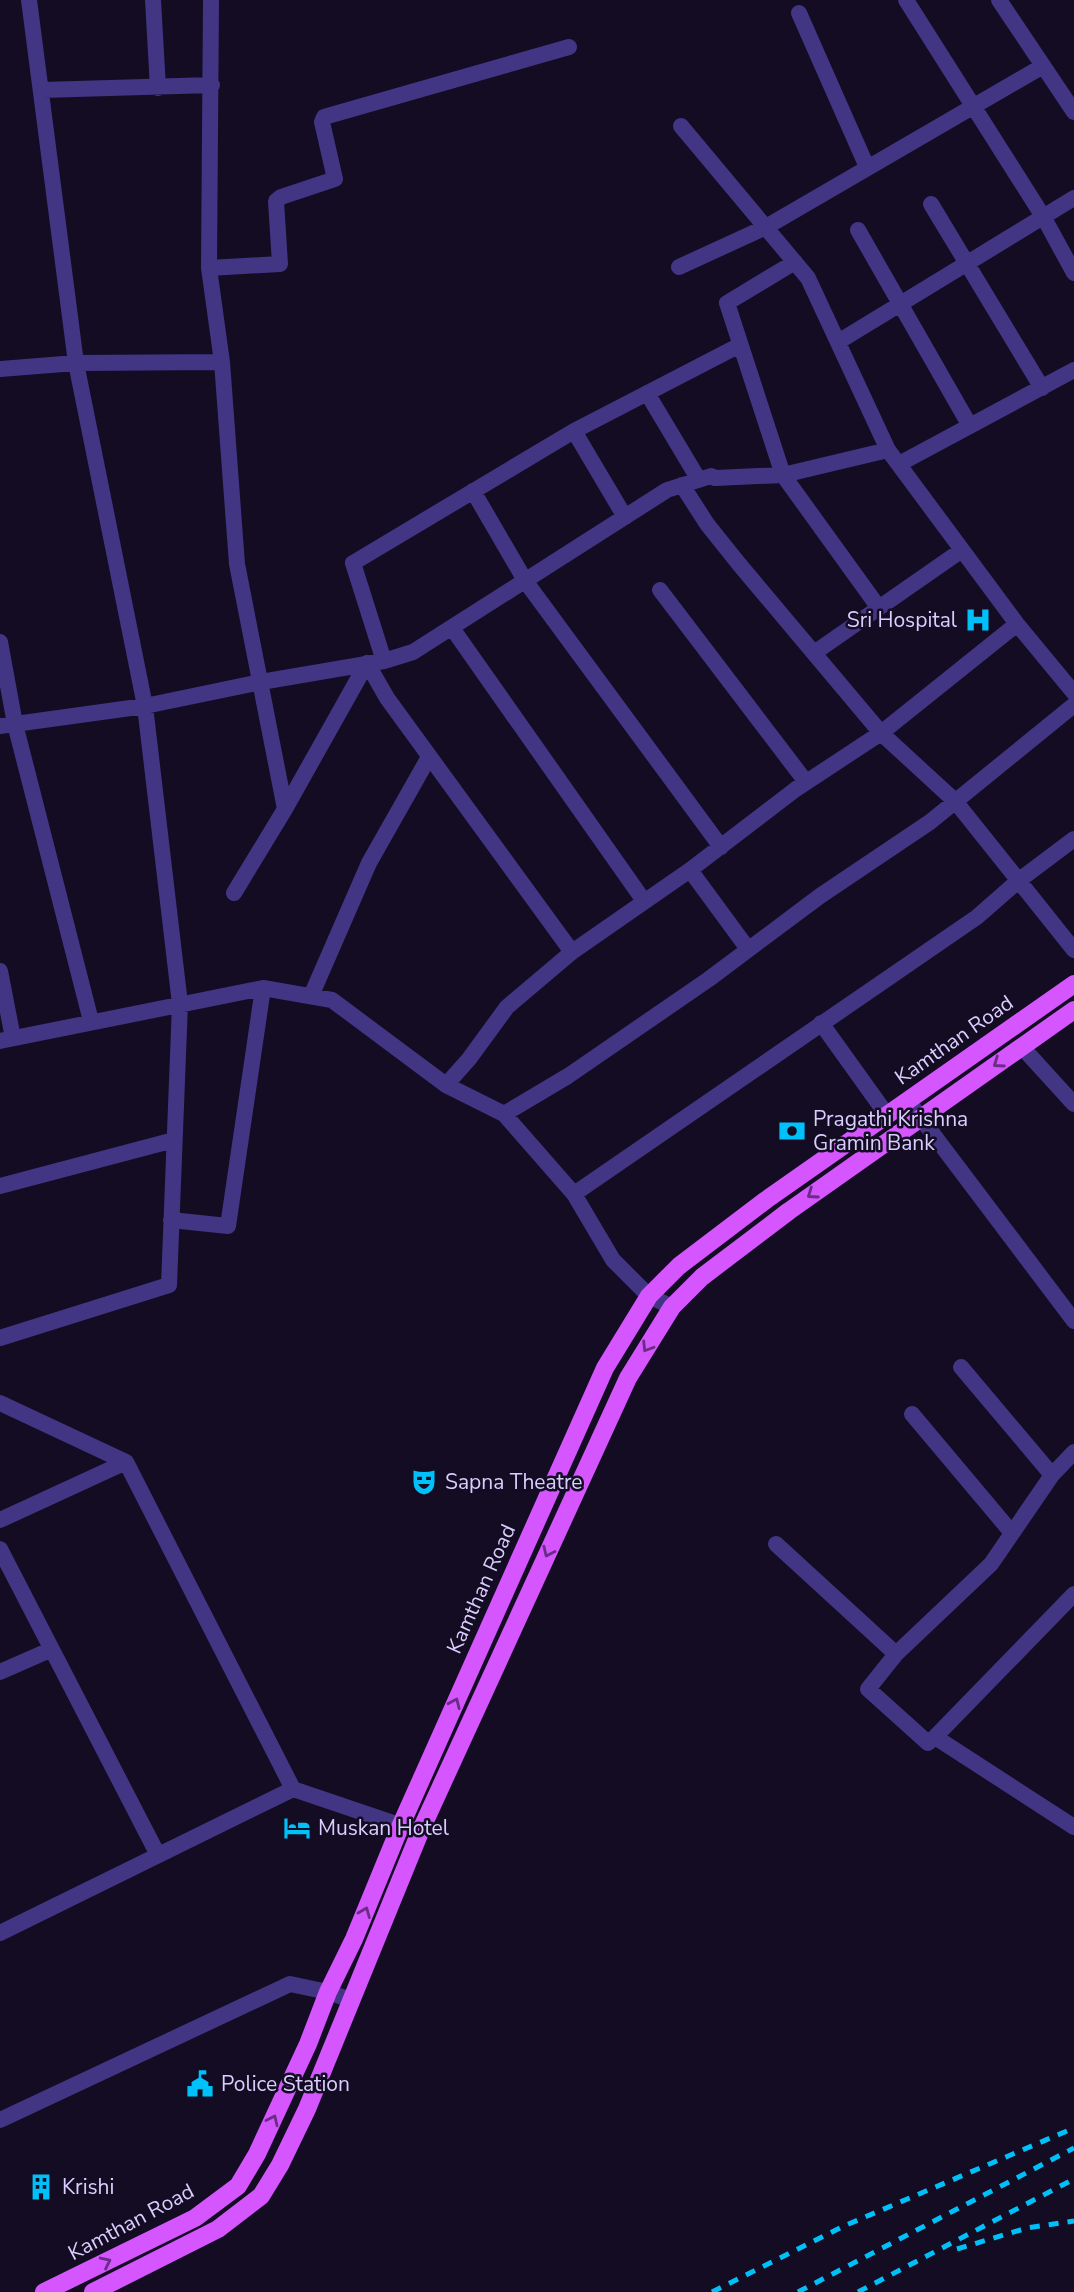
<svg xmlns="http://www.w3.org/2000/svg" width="1074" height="2292" viewBox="0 0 1074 2292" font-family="'Nunito Sans',sans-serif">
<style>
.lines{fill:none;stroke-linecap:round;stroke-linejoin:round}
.street{stroke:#423584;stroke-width:16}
.primary{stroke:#d555ff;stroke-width:18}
.rail{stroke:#00c0f9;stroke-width:5;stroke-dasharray:10 9;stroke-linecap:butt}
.oneway{stroke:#6a2d85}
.labels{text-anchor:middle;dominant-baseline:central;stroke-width:5;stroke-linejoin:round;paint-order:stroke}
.poi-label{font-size:21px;fill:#daceff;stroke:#130c22;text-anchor:start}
.street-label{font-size:21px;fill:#daceff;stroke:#130c22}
</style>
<rect width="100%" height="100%" fill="#130c22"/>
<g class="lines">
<path class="street" d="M 153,0 L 158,88
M 906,0 L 1044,218 L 1074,273
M 999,0 L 1074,112
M 799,13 L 867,167
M 42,90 L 212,85
M 681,126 L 808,278 L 888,450 L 1017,624 L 1074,693
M 931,204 L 1042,388
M 858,230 L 970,426
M 795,262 L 727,303 L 783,475 L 879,608
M 679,267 L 766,227 L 1043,66
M 209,268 L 280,264 L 276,201 L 281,197 L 335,179 L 322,122 L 324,117 L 569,47
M 838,342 L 1074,198
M 222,362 L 237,564 L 285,809
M 0,369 L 76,363 L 222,362 L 209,268 L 211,0
M 647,393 L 699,480
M 574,431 L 740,345
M 899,464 L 1074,370
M 682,485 L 707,524 L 739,564 L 881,733 L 955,801 L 1074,950
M 473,491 L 526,582 L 721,847
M 660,590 L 806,782
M 452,628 L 644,901
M 0,642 L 15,724 L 91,1021
M 814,653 L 962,550
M 384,661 L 353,563 L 574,431 L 625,517
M 367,663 L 387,698 L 572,952
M 0,726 L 145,706 L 261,682 L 384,661 L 413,652 L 667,490 L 711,476 L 715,478 L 783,475 L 888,450
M 690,870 L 748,949
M 234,893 L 285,809 L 367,663
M 0,971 L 13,1038
M 311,996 L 369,863 L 429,757
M 821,1023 L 887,1115
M 0,1041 L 263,988 L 332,1000 L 446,1085 L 504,1114 L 574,1194 L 613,1260 L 649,1296 L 672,1307
M 1022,1047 L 1074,1104
M 446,1085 L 469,1059 L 507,1007 L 572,952 L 690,870 L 796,789 L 881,733 L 1017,624
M 908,1101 L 1074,1321
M 504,1114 L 568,1076 L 709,979 L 820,896 L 930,822 L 1074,705
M 0,1186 L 174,1140
M 574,1194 L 977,917 L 1018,881 L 1074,839
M 171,1220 L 228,1226 L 263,988
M 0,1338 L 169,1285 L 180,1004 L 145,706 L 76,363 L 29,0
M 961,1367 L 1052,1475
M 0,1403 L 126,1462 L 293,1789
M 912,1414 L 1012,1533
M 0,1520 L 126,1462
M 776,1544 L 896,1654 L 868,1689 L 928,1743 L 935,1737 L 1074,1827
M 0,1549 L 158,1855
M 896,1654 L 991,1564 L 1052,1475 L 1074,1452
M 0,1672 L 50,1650
M 935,1737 L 1074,1594
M 0,1933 L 293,1789 L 420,1832
M 0,2120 L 290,1984 L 328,1992 L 351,2000"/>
<path class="primary" d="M 44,2292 L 195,2218 L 238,2186 L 257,2154 L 308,2044 L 328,1992 L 354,1939 L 400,1827 L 605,1368 L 649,1296 L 679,1266 L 766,1200 L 1074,984
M 93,2292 L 218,2229 L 261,2196 L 280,2165 L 307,2109 L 420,1832 L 628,1378 L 672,1307 L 702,1277 L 789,1211 L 1074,1010"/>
<path class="rail" d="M 957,2249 L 1027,2228 L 1074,2221
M 712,2292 L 844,2226 L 1074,2128
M 798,2292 L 1074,2148
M 858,2292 L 1074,2179"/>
</g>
<defs><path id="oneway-chevron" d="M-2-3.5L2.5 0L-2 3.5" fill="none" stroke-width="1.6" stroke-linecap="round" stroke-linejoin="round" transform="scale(1.75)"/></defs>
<g class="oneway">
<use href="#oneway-chevron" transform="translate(998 1063) rotate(145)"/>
<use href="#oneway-chevron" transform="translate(812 1194) rotate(145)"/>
<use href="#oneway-chevron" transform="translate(647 1347) rotate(122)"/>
<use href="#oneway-chevron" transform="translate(548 1552) rotate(115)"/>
<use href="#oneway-chevron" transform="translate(455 1703) rotate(-66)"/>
<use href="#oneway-chevron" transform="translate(365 1912) rotate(-68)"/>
<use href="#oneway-chevron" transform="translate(273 2120) rotate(-65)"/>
<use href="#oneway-chevron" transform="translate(106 2262) rotate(-26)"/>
</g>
<defs>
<g id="hospital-bare" transform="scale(2.1)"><path d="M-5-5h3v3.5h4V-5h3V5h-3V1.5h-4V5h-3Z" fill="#00c0f9" stroke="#130c22" stroke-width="2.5" paint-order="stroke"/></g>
<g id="bank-bare" transform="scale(2.1)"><path d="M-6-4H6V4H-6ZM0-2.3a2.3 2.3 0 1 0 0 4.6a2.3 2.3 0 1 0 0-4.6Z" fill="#00c0f9" stroke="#130c22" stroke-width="2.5" paint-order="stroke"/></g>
<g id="theatre-bare" transform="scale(2.1)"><path d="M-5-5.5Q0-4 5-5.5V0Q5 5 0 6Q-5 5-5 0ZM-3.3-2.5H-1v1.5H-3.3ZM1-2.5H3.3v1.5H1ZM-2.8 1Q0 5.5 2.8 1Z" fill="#00c0f9" stroke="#130c22" stroke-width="2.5" paint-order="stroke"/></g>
<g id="hotel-bare" transform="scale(2.1)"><path d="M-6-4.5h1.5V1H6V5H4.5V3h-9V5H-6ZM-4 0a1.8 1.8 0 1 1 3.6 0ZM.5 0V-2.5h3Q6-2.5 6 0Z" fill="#00c0f9" stroke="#130c22" stroke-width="2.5" paint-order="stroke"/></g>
<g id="civic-bare" transform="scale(2.1)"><path d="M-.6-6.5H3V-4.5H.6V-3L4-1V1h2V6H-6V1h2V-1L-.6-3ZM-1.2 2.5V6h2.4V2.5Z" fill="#00c0f9" stroke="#130c22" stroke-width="2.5" paint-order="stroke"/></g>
<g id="building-bare" transform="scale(2.1)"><path d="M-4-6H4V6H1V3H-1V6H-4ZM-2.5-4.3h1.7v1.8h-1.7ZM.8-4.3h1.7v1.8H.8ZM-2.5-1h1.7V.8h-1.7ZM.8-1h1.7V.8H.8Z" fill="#00c0f9" stroke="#130c22" stroke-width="2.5" paint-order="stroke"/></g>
</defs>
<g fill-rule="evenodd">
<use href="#hospital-bare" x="978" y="620"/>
<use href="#bank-bare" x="792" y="1131"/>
<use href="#theatre-bare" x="424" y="1482"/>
<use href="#hotel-bare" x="297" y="1828"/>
<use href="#civic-bare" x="200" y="2084"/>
<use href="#building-bare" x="41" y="2187"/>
</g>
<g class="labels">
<g class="poi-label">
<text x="957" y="620" text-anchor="end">Sri Hospital</text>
<text x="813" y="1119">Pragathi Krishna<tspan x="813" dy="24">Gramin Bank</tspan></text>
<text x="445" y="1482">Sapna Theatre</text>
<text x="318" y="1828">Muskan Hotel</text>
<text x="221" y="2084">Police Station</text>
<text x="62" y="2187">Krishi</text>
</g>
<g class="street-label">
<text transform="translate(954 1040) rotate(-35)">Kamthan Road</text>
<text transform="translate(481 1589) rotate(-66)">Kamthan Road</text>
<text transform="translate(131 2222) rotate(-28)">Kamthan Road</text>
</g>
</g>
</svg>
